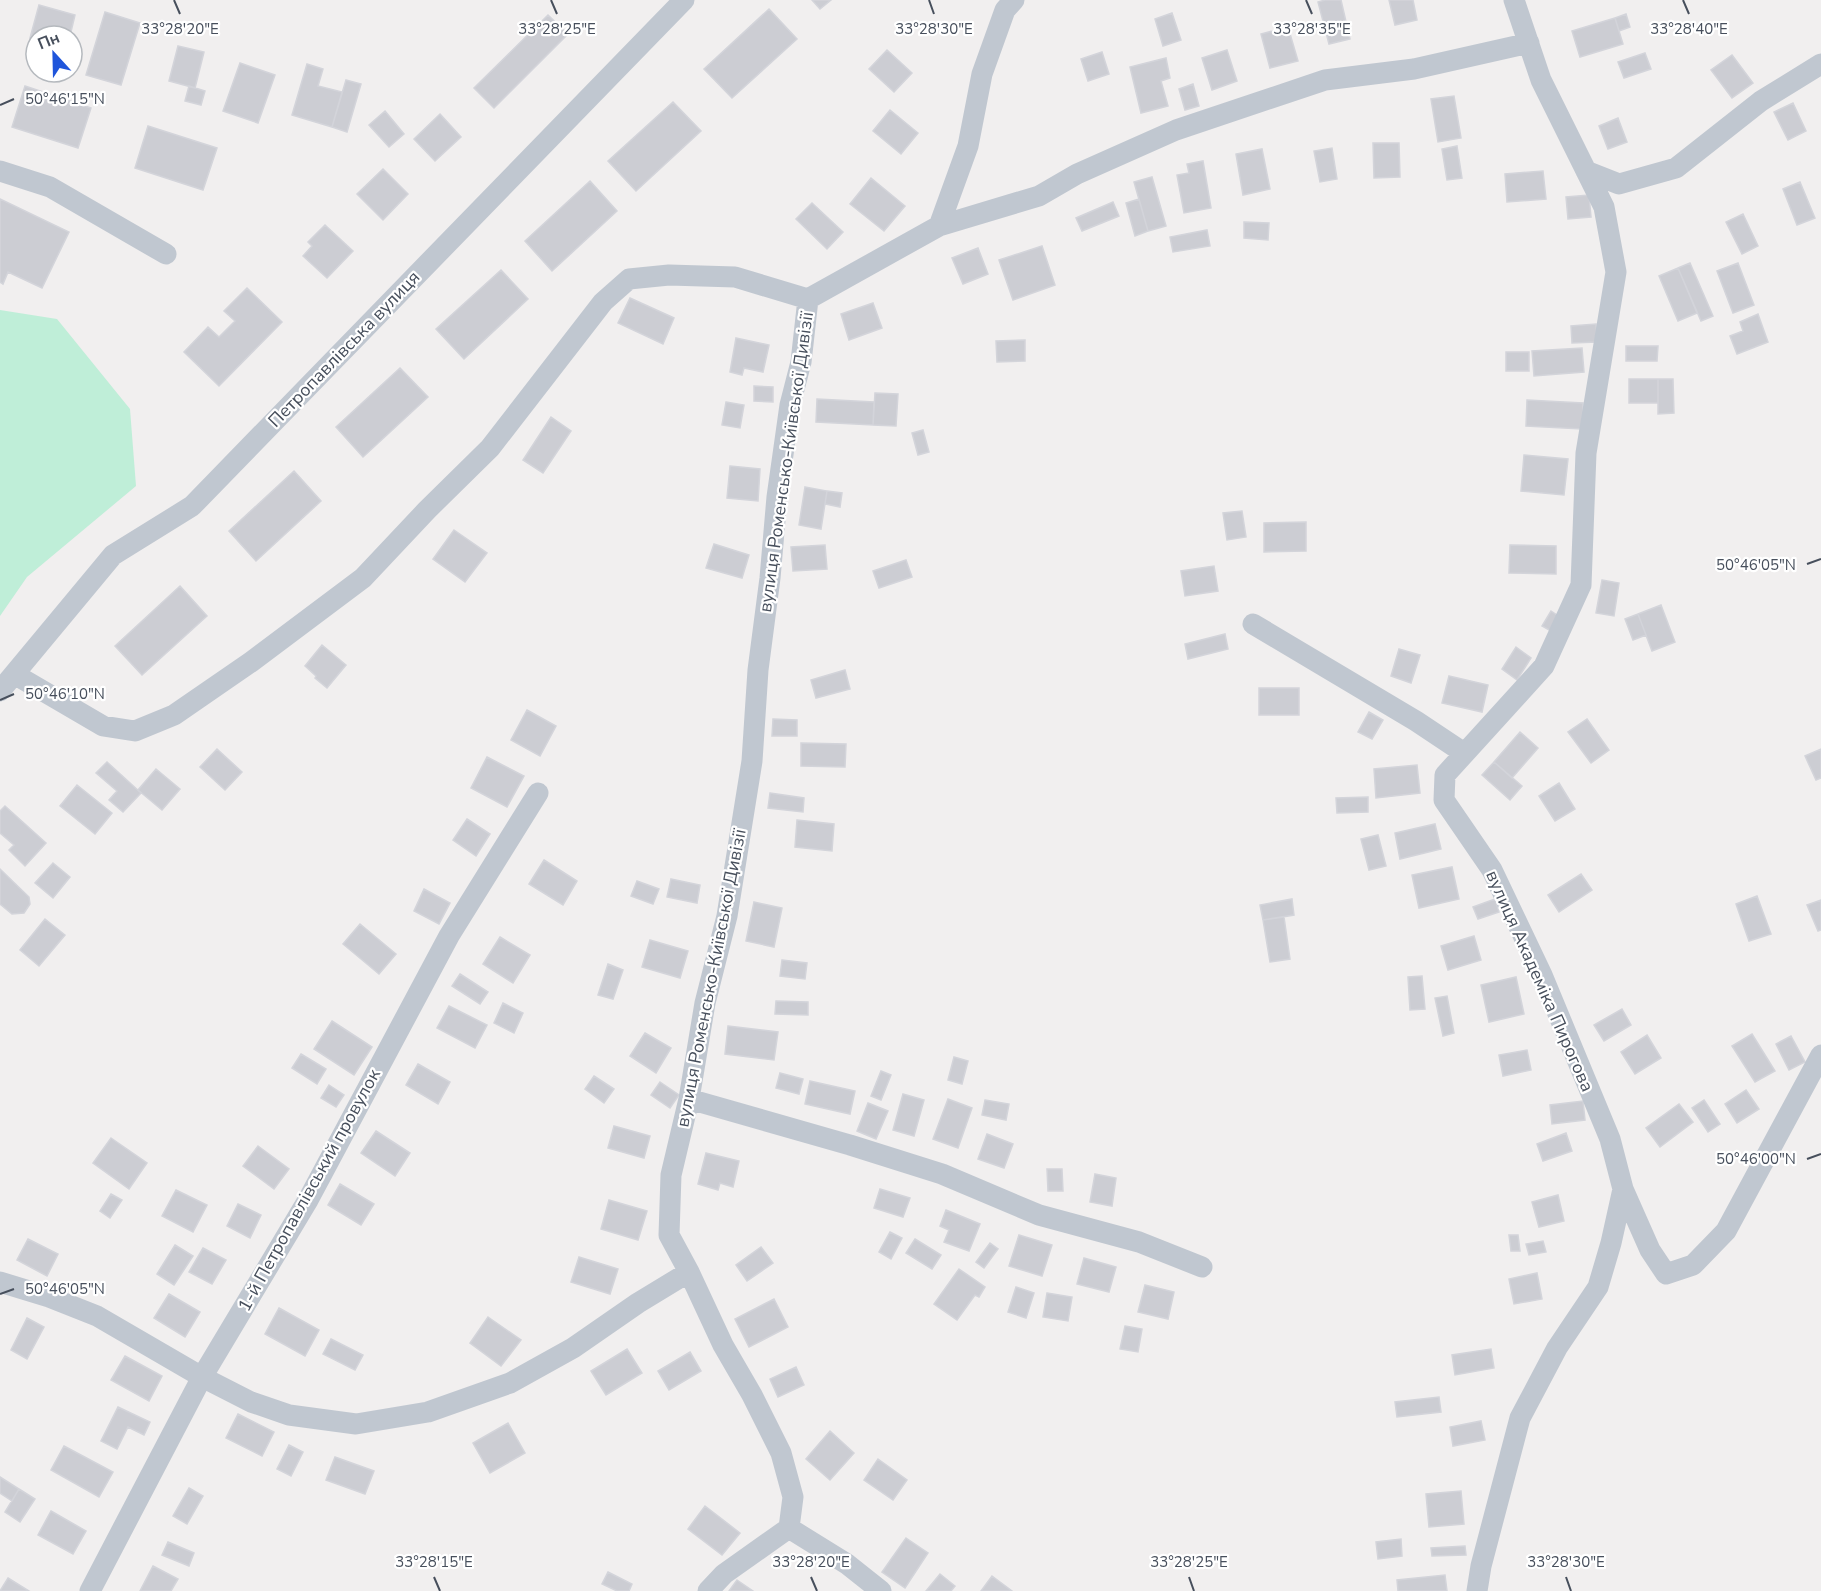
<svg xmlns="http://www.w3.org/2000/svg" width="1821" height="1591" viewBox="0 0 1821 1591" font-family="'Nunito Sans',sans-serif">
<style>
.green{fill:#bfeed8}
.building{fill:#cccdd3;stroke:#d3d4da;stroke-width:1.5}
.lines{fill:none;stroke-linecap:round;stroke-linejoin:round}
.street{stroke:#c0c7d0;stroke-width:21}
.ticks{fill:none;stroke:#474f5c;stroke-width:2}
.labels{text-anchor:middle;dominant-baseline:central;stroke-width:4.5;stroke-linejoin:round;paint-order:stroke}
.street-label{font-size:18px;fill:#474f5c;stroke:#fff}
.ticks-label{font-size:15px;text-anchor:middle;fill:#474f5c;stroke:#fff;stroke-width:4.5;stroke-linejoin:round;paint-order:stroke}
</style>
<rect width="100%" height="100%" fill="#f1efef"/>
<path class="green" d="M 0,310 L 57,319 L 130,409 L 136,486 L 27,577 L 0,616 Z"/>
<path class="building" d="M 812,0 L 831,0 L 820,9 Z
M 1325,0 L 1341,0 L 1350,39 L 1329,44 L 1318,2 Z
M 1389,0 L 1413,0 L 1417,20 L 1395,25 Z
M 39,5 L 75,15 L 70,36 L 36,36 L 36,40 L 30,38 Z
M 769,9 L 797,39 L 732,98 L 704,69 Z
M 105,12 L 140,23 L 121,85 L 86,75 Z
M 1172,13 L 1181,40 L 1163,46 L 1155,19 Z
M 1626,14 L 1630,27 L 1619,31 L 1615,18 Z
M 548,15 L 568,34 L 494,108 L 474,88 Z
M 1615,18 L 1623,44 L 1580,57 L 1572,31 Z
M 1288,27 L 1298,61 L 1270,68 L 1261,34 Z
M 178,46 L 204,52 L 195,88 L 169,81 Z
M 887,50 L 912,73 L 894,92 L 869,69 Z
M 1227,50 L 1237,81 L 1212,90 L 1202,58 Z
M 1102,52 L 1109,74 L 1088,81 L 1081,59 Z
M 1645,53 L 1651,69 L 1624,78 L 1618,62 Z
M 1732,55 L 1753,83 L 1732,98 L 1711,70 Z
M 1166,58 L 1170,78 L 1161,81 L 1168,106 L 1141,113 L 1130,67 Z
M 240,63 L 275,75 L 258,123 L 223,111 Z
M 307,64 L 323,69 L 318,86 L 342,92 L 332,127 L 292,115 Z
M 346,80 L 361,84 L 347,132 L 332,127 Z
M 1193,84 L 1199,106 L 1185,110 L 1179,89 Z
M 25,86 L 91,108 L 78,148 L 12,127 Z
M 189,86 L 205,91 L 201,105 L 185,101 Z
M 1454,96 L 1461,138 L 1438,142 L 1431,99 Z
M 673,102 L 701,131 L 636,191 L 608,161 Z
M 1793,103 L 1806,131 L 1788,140 L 1774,112 Z
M 890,110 L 918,133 L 901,154 L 873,131 Z
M 385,111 L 404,134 L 389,147 L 369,125 Z
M 440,114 L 461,137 L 435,161 L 414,139 Z
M 1618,118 L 1627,142 L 1608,149 L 1599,126 Z
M 148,126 L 217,148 L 203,190 L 135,168 Z
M 1373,143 L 1399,143 L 1400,177 L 1374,178 Z
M 1457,146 L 1462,178 L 1447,180 L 1442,149 Z
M 1332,148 L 1337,179 L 1320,182 L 1314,151 Z
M 1262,149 L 1270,189 L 1243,195 L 1236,154 Z
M 1203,161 L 1211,208 L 1184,213 L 1177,175 L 1189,173 L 1187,164 Z
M 383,169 L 408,194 L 383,220 L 357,194 Z
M 1543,171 L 1546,199 L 1507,202 L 1505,174 Z
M 1152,177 L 1166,226 L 1148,231 L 1134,182 Z
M 871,178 L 905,206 L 884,231 L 850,204 Z
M 590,181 L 617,211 L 552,271 L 525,241 Z
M 1800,182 L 1815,218 L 1797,225 L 1783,189 Z
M 1589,195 L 1591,217 L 1568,219 L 1566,197 Z
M 0,199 L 69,232 L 42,288 L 8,272 L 3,284 L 0,282 Z
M 1139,199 L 1148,231 L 1135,236 L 1126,203 Z
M 1113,202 L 1119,216 L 1082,231 L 1076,218 Z
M 812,203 L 843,232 L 827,249 L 796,219 Z
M 1743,214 L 1758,246 L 1742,254 L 1726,222 Z
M 1244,222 L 1269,223 L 1268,240 L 1244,238 Z
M 325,225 L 353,251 L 327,278 L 303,256 L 312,246 L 308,242 Z
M 1207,230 L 1210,246 L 1173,252 L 1170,237 Z
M 1042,246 L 1055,285 L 1013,300 L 999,260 Z
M 978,248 L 988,274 L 963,284 L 952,258 Z
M 1690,263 L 1713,316 L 1701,321 L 1678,268 Z
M 1738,263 L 1754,305 L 1733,313 L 1717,271 Z
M 1678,268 L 1697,313 L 1678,321 L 1659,276 Z
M 501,270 L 528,299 L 464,359 L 436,329 Z
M 247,288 L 282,322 L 219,386 L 184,352 L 208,327 L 219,337 L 235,321 L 224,311 Z
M 630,298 L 674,318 L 663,344 L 618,323 Z
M 873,303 L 882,328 L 849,340 L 841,314 Z
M 1758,314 L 1768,342 L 1737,354 L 1730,336 L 1743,331 L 1740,322 Z
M 1596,324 L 1597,342 L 1572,343 L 1571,326 Z
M 736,338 L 769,345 L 763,372 L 744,368 L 742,375 L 730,372 Z
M 1025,340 L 1025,361 L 997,362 L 996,341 Z
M 1626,346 L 1658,346 L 1657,361 L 1626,361 Z
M 1582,348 L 1584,372 L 1534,376 L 1532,351 Z
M 1506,352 L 1529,352 L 1529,371 L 1506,371 Z
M 400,368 L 428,397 L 363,457 L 336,427 Z
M 1629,379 L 1658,379 L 1658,403 L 1629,403 Z
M 1658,379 L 1673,379 L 1674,413 L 1658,414 Z
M 754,386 L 773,387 L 773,402 L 754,401 Z
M 875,393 L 898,394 L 896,426 L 873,425 Z
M 817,399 L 874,402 L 873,425 L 816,422 Z
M 1527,400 L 1583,403 L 1582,429 L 1526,426 Z
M 726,402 L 744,405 L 740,428 L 722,425 Z
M 551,417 L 571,431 L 543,473 L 523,460 Z
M 923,430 L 929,452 L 918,455 L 912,433 Z
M 1524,455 L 1568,459 L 1564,495 L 1521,491 Z
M 730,466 L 760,469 L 758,501 L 727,498 Z
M 294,471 L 321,501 L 256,561 L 229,531 Z
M 805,487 L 827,491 L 821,529 L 799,525 Z
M 827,491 L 842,493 L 840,507 L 825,504 Z
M 1242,511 L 1246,537 L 1227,540 L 1223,513 Z
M 1306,522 L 1306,551 L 1264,552 L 1264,523 Z
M 454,530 L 487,553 L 465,582 L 433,559 Z
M 714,544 L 749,555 L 742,578 L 706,568 Z
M 825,545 L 827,569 L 793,571 L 791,547 Z
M 1510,545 L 1556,546 L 1556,574 L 1509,573 Z
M 906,560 L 912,577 L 879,588 L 873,571 Z
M 1214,566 L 1218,591 L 1185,596 L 1181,571 Z
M 1602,580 L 1619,583 L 1614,616 L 1596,613 Z
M 180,586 L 207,616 L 142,675 L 115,646 Z
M 1661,605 L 1675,642 L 1652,651 L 1638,614 Z
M 1551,611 L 1560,617 L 1551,631 L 1542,626 Z
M 1638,614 L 1646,635 L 1633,640 L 1625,619 Z
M 1225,634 L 1228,649 L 1188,659 L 1185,644 Z
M 322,645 L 346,665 L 327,688 L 315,678 L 316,676 L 305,666 Z
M 1516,647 L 1531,658 L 1517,680 L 1502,669 Z
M 1399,649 L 1420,655 L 1411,683 L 1391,676 Z
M 845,670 L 850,689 L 816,698 L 811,680 Z
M 1449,676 L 1488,685 L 1482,712 L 1442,703 Z
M 1259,688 L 1299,688 L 1299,715 L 1259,715 Z
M 527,710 L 556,726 L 540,756 L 511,740 Z
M 1369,712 L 1383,720 L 1372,739 L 1358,732 Z
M 773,719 L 797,720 L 797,736 L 772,736 Z
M 1587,719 L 1609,750 L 1591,763 L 1568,732 Z
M 1520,732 L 1538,748 L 1512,778 L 1494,762 Z
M 801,743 L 846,744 L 845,767 L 801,766 Z
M 217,749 L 242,772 L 225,790 L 200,767 Z
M 1821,749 L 1821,778 L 1816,780 L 1805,756 Z
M 487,757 L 524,776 L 507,807 L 471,788 Z
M 107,762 L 141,793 L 123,812 L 109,800 L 117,791 L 96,773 Z
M 1494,762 L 1522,786 L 1510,800 L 1482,775 Z
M 1417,765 L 1420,793 L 1376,798 L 1374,769 Z
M 156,769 L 180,789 L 162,810 L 138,790 Z
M 1559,783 L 1575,809 L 1555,821 L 1539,796 Z
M 77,785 L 112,813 L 95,834 L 60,806 Z
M 770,793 L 804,798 L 803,812 L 768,808 Z
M 1368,797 L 1368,812 L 1337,813 L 1336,798 Z
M 5,806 L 46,843 L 25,866 L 9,850 L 14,845 L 0,833 L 0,811 Z
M 467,819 L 490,834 L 476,856 L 453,840 Z
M 797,820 L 834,824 L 832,851 L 795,847 Z
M 1435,824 L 1441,849 L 1400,859 L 1395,833 Z
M 1378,835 L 1386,866 L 1369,870 L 1361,839 Z
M 544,860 L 577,881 L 563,905 L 529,884 Z
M 53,863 L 70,877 L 53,898 L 35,883 Z
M 1452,867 L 1459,899 L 1419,908 L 1412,875 Z
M 0,869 L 29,897 L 30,904 L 24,913 L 12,914 L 0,904 Z
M 1581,874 L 1592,890 L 1559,912 L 1548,895 Z
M 671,879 L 700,885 L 697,903 L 667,897 Z
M 637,881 L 659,889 L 653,904 L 631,896 Z
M 424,889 L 450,903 L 439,924 L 414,911 Z
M 1757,896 L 1771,934 L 1749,941 L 1736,904 Z
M 1292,899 L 1294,915 L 1263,920 L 1260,905 Z
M 1495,899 L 1499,912 L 1478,919 L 1473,907 Z
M 1821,900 L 1821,930 L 1818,931 L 1807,905 Z
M 754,902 L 782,908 L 774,947 L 746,941 Z
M 1284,917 L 1290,959 L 1270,962 L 1263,920 Z
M 45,919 L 65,935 L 39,966 L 20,950 Z
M 360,924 L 396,954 L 379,974 L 343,944 Z
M 1474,936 L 1481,960 L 1448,970 L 1441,946 Z
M 500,937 L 530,955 L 513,983 L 483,964 Z
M 650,940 L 688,951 L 680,978 L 642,967 Z
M 782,960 L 807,963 L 805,979 L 780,976 Z
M 608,964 L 623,970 L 613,999 L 598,995 Z
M 460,974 L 488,992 L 480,1004 L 452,986 Z
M 1422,976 L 1425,1009 L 1410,1010 L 1408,977 Z
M 1516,977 L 1524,1014 L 1489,1022 L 1481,985 Z
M 1447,996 L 1454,1033 L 1443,1036 L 1435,998 Z
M 776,1001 L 808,1002 L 808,1015 L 775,1014 Z
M 503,1003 L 523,1013 L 514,1033 L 494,1023 Z
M 449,1006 L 487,1025 L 475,1048 L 437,1028 Z
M 1622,1009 L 1631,1025 L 1604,1041 L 1594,1025 Z
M 332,1021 L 372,1047 L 354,1075 L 314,1049 Z
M 728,1026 L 778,1032 L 774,1060 L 725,1054 Z
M 645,1033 L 671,1048 L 656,1073 L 630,1056 Z
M 1752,1034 L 1775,1071 L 1755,1082 L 1732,1046 Z
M 1647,1035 L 1661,1058 L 1635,1074 L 1621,1052 Z
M 1791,1036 L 1805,1062 L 1789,1070 L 1776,1044 Z
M 1527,1050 L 1531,1070 L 1503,1076 L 1499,1055 Z
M 301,1054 L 326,1069 L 317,1084 L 292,1068 Z
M 954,1057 L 968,1061 L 962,1084 L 948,1080 Z
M 418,1064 L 450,1082 L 438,1104 L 406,1085 Z
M 881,1071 L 891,1075 L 881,1100 L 871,1096 Z
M 780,1073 L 803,1079 L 799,1094 L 776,1088 Z
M 594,1076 L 614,1089 L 604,1103 L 585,1089 Z
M 810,1081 L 855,1091 L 850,1114 L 805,1104 Z
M 660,1082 L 679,1095 L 670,1108 L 651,1095 Z
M 329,1085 L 344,1095 L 336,1107 L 321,1098 Z
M 1746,1090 L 1759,1109 L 1737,1123 L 1725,1104 Z
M 903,1094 L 924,1100 L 914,1136 L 893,1130 Z
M 948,1099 L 972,1108 L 958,1148 L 933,1139 Z
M 985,1100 L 1009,1104 L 1006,1120 L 982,1115 Z
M 1704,1100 L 1720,1124 L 1708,1132 L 1692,1108 Z
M 1583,1101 L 1585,1120 L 1552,1124 L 1550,1105 Z
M 868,1103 L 888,1111 L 876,1139 L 857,1131 Z
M 1679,1104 L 1693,1122 L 1660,1147 L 1646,1128 Z
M 614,1126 L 650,1136 L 644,1158 L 608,1148 Z
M 376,1131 L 410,1153 L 395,1176 L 361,1153 Z
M 1566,1133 L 1572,1151 L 1543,1161 L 1537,1144 Z
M 987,1134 L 1013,1144 L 1004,1168 L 978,1159 Z
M 111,1138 L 147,1163 L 129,1189 L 93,1163 Z
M 258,1146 L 289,1169 L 274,1189 L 243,1166 Z
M 706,1153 L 739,1161 L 733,1187 L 720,1183 L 718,1190 L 698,1184 Z
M 1047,1169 L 1062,1169 L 1063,1191 L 1048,1191 Z
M 1095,1174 L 1116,1178 L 1112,1206 L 1090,1202 Z
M 340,1184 L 374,1204 L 361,1225 L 328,1205 Z
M 880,1189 L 910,1198 L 903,1217 L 874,1208 Z
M 176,1190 L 207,1205 L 193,1232 L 162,1216 Z
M 111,1194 L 122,1200 L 110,1218 L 100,1211 Z
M 1558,1195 L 1564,1221 L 1539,1227 L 1532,1202 Z
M 609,1200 L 647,1211 L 638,1240 L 601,1229 Z
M 238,1204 L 261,1215 L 250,1238 L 227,1226 Z
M 946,1210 L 980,1224 L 969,1251 L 944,1242 L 949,1230 L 940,1226 Z
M 890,1232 L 902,1238 L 891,1259 L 879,1252 Z
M 1019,1235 L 1052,1245 L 1042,1276 L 1009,1266 Z
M 1509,1235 L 1518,1235 L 1520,1251 L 1511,1251 Z
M 28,1239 L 58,1254 L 47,1276 L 17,1260 Z
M 915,1239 L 941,1255 L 932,1269 L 906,1253 Z
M 1543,1241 L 1546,1252 L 1529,1255 L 1526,1244 Z
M 990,1243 L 998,1249 L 984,1268 L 976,1262 Z
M 175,1245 L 193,1256 L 174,1285 L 157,1274 Z
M 761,1247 L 773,1263 L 747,1281 L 736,1265 Z
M 203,1248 L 226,1260 L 212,1284 L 189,1272 Z
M 579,1257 L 618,1269 L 610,1294 L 571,1282 Z
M 1084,1258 L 1116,1267 L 1109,1292 L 1077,1284 Z
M 959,1269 L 985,1287 L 979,1297 L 975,1295 L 957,1320 L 934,1304 Z
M 1537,1273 L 1542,1299 L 1514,1304 L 1509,1279 Z
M 1145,1285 L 1174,1292 L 1168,1319 L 1138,1312 Z
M 1016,1287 L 1034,1293 L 1026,1318 L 1008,1312 Z
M 1047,1293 L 1072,1297 L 1068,1321 L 1043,1317 Z
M 169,1294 L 200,1312 L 185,1337 L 154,1318 Z
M 774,1299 L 788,1327 L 749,1347 L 735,1319 Z
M 279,1308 L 319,1330 L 305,1356 L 265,1334 Z
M 488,1317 L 521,1340 L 501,1366 L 470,1343 Z
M 27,1318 L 44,1327 L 27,1359 L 11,1350 Z
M 1125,1326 L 1142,1329 L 1138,1352 L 1120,1349 Z
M 331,1339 L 363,1355 L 355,1370 L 323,1354 Z
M 627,1349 L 642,1373 L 606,1395 L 591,1371 Z
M 1491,1349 L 1494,1368 L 1455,1375 L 1452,1355 Z
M 690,1352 L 701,1371 L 669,1390 L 658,1371 Z
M 125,1356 L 162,1376 L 149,1401 L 111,1380 Z
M 796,1367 L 804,1385 L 778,1397 L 770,1379 Z
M 1439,1397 L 1441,1412 L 1397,1417 L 1395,1402 Z
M 118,1407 L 150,1422 L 144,1435 L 128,1427 L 117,1449 L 101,1441 Z
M 238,1414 L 274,1432 L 262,1456 L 226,1438 Z
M 1481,1421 L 1485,1440 L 1453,1446 L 1450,1427 Z
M 508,1423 L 525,1453 L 490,1473 L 473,1443 Z
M 830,1431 L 854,1453 L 830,1480 L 806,1459 Z
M 289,1445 L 303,1452 L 291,1476 L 277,1469 Z
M 64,1446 L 113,1472 L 99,1497 L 51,1470 Z
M 335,1457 L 374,1471 L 365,1494 L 326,1480 Z
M 878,1459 L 907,1480 L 893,1500 L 864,1480 Z
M 0,1477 L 19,1489 L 12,1501 L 0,1493 Z
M 189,1488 L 203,1496 L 187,1524 L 173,1516 Z
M 19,1489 L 35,1499 L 20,1522 L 5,1512 Z
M 1461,1491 L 1464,1524 L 1429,1527 L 1426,1494 Z
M 705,1506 L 740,1533 L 722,1555 L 688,1529 Z
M 51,1511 L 86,1531 L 73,1554 L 38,1535 Z
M 906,1538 L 928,1553 L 905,1588 L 882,1572 Z
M 1401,1539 L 1402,1556 L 1378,1559 L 1376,1542 Z
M 168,1542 L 194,1553 L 189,1566 L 162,1555 Z
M 1465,1546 L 1466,1555 L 1432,1556 L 1431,1548 Z
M 153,1566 L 178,1579 L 171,1591 L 140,1591 Z
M 608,1572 L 632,1584 L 629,1591 L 617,1591 L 602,1584 Z
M 940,1574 L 955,1586 L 951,1591 L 926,1591 Z
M 1445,1575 L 1447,1591 L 1398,1591 L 1397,1580 Z
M 992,1576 L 1012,1591 L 981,1591 Z
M 8,1578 L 29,1591 L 0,1591 Z
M 737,1580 L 753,1591 L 729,1591 Z"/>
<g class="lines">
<path class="street" d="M 1514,0 L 1541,80 L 1604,207 L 1616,272 L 1586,453 L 1581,585 L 1544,666 L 1445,775 L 1444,800 L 1492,870 L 1542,975 L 1610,1139 L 1623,1189 L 1650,1250 L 1666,1274 L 1693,1265 L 1726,1231 L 1821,1055
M 0,171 L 50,187 L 166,254
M 1586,171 L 1619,184 L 1676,168 L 1761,101 L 1821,64
M 939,226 L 968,146 L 982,74 L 1005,10 L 1014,0
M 1253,624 L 1416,721 L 1464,753
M 14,674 L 103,726 L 135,731 L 174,715 L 251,662 L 363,578 L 427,510 L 490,448 L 603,302 L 629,279 L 669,275 L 735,277 L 808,299 L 939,226 L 1039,196 L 1077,174 L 1176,130 L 1325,80 L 1414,69 L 1529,43
M 0,691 L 113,555 L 192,506 L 684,0
M 689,1099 L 850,1145 L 942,1174 L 1039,1215 L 1139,1242 L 1202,1267
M 0,1282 L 49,1297 L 97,1316 L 202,1377 L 251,1402 L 289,1415 L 356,1424 L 428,1412 L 510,1383 L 573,1348 L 638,1303 L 689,1272
M 789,1528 L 847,1564 L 881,1591
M 90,1591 L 202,1377 L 308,1200 L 449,936 L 538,793
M 708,1591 L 724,1574 L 789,1528 L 793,1497 L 781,1453 L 752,1395 L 723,1345 L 689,1272 L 669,1235 L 671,1175 L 689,1099 L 705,1003 L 727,916 L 752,761 L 758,670 L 770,578 L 777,497 L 790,405 L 801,362 L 808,299
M 1477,1591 L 1481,1566 L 1520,1418 L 1557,1348 L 1598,1287 L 1611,1243 L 1623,1189"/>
</g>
<path class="ticks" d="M 174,0 L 180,14M 551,0 L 557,14M 929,0 L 934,14M 1306,0 L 1312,14M 1683,0 L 1689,14M 0,105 L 14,99M 1807,564 L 1821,559M 0,700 L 14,694M 1807,1159 L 1821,1154M 0,1294 L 14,1289M 434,1577 L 440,1591M 811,1577 L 817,1591M 1189,1577 L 1194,1591M 1566,1577 L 1571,1591"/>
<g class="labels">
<g class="street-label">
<text transform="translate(344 349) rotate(-46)">Петропавлівська вулиця</text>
<text transform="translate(786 462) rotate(-82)">вулиця Роменсько-Київської Дивізії</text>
<text transform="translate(711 978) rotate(-79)">вулиця Роменсько-Київської Дивізії</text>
<text transform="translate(1540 981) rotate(66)">вулиця Академіка Пирогова</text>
<text transform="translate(309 1190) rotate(-61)">1-й Петропавлівський провулок</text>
</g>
</g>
<g class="ticks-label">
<text x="180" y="34">33°28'20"E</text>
<text x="557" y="34">33°28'25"E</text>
<text x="934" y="34">33°28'30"E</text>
<text x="1312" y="34">33°28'35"E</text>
<text x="1689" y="34">33°28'40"E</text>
<text x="65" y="104">50°46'15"N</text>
<text x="1756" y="570">50°46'05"N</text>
<text x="65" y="699">50°46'10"N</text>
<text x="1756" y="1164">50°46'00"N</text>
<text x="65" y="1294">50°46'05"N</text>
<text x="434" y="1567">33°28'15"E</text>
<text x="811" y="1567">33°28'20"E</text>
<text x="1189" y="1567">33°28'25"E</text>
<text x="1566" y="1567">33°28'30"E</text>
</g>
<g transform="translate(54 54) rotate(338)"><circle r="28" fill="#ffffff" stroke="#b5b9be" stroke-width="1.5"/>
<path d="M0-4.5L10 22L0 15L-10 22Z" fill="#1f55db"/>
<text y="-9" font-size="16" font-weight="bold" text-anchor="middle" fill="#474f5c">Пн</text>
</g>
</svg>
